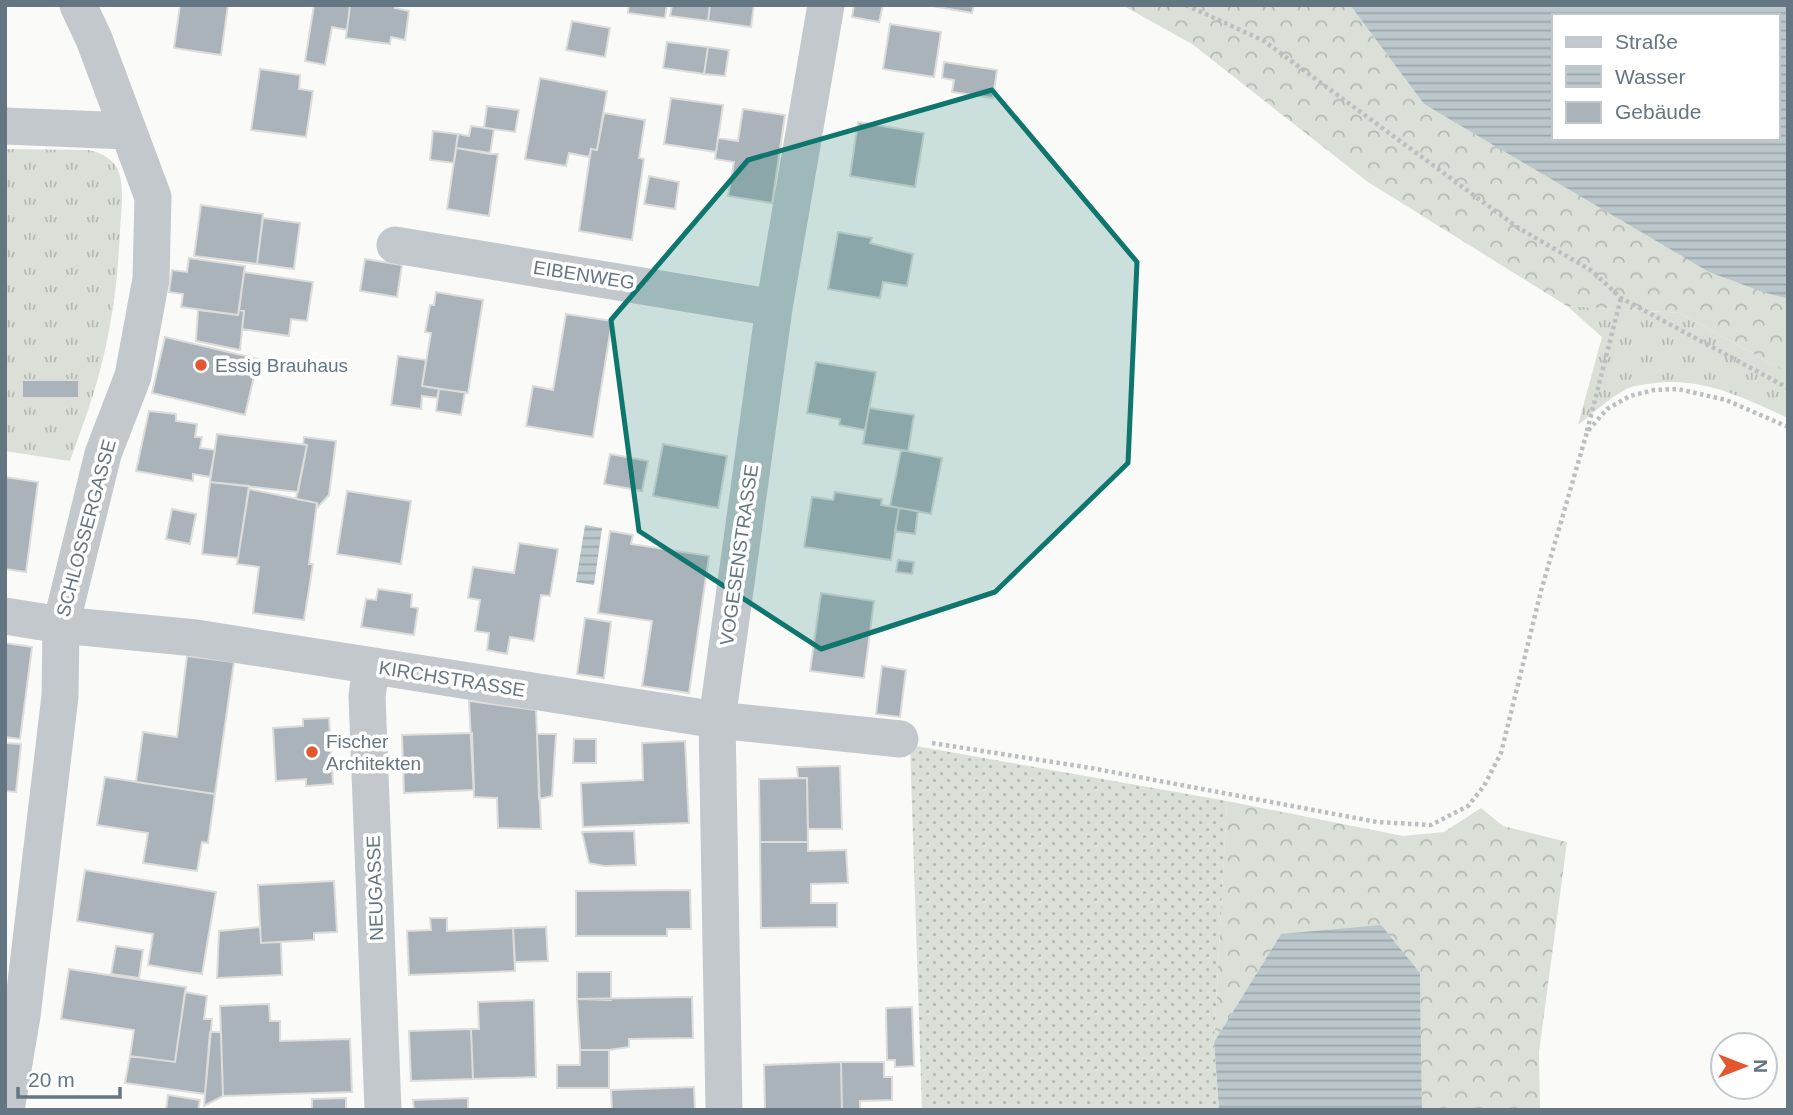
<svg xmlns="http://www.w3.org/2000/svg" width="1793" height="1115" viewBox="0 0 1793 1115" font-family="Helvetica,sans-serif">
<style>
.grass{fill:url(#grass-tufts)}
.forest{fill:url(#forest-crowns)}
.garden{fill:url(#garden-dots)}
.water{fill:url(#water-rules);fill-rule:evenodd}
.building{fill:#aab3b9;stroke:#dcdcda;stroke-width:2}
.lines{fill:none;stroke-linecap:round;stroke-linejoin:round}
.path{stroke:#bbbfc2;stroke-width:4.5;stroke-dasharray:3.5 3.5;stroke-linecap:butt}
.minor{stroke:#c3c8cc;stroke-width:37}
.marked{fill:#0f766e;fill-opacity:0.2;stroke:#0f766e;stroke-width:5;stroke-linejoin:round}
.poi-dot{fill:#e4572e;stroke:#fff;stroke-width:2.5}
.labels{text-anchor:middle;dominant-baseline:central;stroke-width:7;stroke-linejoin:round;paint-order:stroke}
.street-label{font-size:19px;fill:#657683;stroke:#fff}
.poi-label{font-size:19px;fill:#657683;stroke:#fff;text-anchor:start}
</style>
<defs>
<pattern id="grass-tufts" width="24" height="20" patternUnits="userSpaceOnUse" patternTransform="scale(1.75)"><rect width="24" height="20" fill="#dadfd7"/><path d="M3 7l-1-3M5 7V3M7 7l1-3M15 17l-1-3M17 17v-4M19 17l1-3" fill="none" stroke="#b4b9b4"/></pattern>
<pattern id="forest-crowns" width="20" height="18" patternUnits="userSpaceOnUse" patternTransform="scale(1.75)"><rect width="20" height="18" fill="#dadfd7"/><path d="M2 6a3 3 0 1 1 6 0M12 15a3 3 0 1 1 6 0" fill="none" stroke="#b4b9b4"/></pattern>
<pattern id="garden-dots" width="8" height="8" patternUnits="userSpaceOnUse" patternTransform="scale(1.75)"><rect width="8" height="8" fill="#dadfd7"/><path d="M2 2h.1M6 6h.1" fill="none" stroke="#b4b9b4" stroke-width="1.8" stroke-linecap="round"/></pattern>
<pattern id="water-rules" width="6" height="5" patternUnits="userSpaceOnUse" patternTransform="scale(1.75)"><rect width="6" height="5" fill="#bbc7cb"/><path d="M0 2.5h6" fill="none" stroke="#9ca6aa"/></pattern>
</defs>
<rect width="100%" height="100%" fill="#fafaf8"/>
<path class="grass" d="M 5,149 L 88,150 C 103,153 116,160 120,176 C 124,192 121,213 120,230 C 118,279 112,327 99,374 C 91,404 80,433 70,461 L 5,451 Z
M 1567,306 L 1680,313 L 1788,373 L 1788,418 C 1742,397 1700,375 1647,384 C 1640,385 1633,386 1626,389 C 1609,399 1594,412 1578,425 L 1602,337 Z"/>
<path class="forest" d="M 1122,5 L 1350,5 L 1424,104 L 1763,292 L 1788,299 L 1788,373 L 1680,313 L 1567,306 L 1368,182 L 1192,44 Z
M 1227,801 L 1403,836 L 1444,832 L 1481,808 L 1503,826 L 1567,842 L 1539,1052 L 1540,1110 L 1422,1110 L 1420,973 L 1281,934 L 1214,1042 Z"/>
<path class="garden" d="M 910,745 L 1227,801 L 1214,1042 L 1219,1110 L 922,1110 Z"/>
<path class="water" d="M 1350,5 L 1788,5 L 1788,299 L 1763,292 L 1709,272 L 1424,104 ZM 1553,16 L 1777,16 L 1777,138 L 1553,138 Z
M 585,525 L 602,528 L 594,585 L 576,582 Z
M 1381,925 L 1420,973 L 1422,1110 L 1219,1110 L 1214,1042 L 1281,934 Z"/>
<path class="building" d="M 180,5 L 228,5 L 221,55 L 174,48 Z
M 314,5 L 350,5 L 347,30 L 332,27 L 325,65 L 305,61 Z
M 350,5 L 395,5 L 395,8 L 409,11 L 405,40 L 391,37 L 390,44 L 346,38 Z
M 629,5 L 667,5 L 665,18 L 628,13 Z
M 672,5 L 710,5 L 708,21 L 670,16 Z
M 710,5 L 754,5 L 751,27 L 708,21 Z
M 854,5 L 883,5 L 879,22 L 852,17 Z
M 927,5 L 974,5 L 972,13 Z
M 572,21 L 610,28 L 605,57 L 566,50 Z
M 890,24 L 941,32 L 934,77 L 883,69 Z
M 667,42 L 708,47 L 704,74 L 663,68 Z
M 708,47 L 729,50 L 725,76 L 704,74 Z
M 944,62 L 997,70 L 993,98 L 952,92 L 954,80 L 942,78 Z
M 260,69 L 300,75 L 299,89 L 313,91 L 306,137 L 251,130 Z
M 540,78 L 607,91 L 597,150 L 591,149 L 589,157 L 569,153 L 566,166 L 525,159 Z
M 671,98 L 723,105 L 716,152 L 664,144 Z
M 487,106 L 519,110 L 515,132 L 484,128 Z
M 743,109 L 785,115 L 772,203 L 728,196 L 734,162 L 715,159 L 718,138 L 738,141 Z
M 604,113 L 645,120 L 639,158 L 644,159 L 632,240 L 579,231 L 591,149 L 597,150 Z
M 858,122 L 924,133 L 915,187 L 850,176 Z
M 471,126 L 494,129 L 490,154 L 456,148 L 458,134 L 469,136 Z
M 433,131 L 458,134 L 454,163 L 430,160 Z
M 456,148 L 498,154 L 489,216 L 447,209 Z
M 649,176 L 679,182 L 675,209 L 644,204 Z
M 201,205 L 263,214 L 257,264 L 194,256 Z
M 263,218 L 300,223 L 294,269 L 257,264 Z
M 838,232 L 872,238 L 870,243 L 913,254 L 907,286 L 883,282 L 880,298 L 828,289 Z
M 189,258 L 245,266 L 238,315 L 181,307 L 183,294 L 169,292 L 172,270 L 187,272 Z
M 365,259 L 402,265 L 397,297 L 360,291 Z
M 244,272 L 313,282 L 307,321 L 291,319 L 289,336 L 242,329 L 244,311 L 239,310 Z
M 436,292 L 483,300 L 468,393 L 422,386 L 431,333 L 425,332 L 430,305 L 434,305 Z
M 198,310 L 238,315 L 239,310 L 244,311 L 240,350 L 196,341 Z
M 566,314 L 612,321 L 593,437 L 526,426 L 533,386 L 553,390 Z
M 165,337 L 258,359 L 245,415 L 152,393 Z
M 398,356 L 426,360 L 422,386 L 439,389 L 437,398 L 422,396 L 421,409 L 391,405 Z
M 816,362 L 876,372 L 865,430 L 839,425 L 840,419 L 807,413 Z
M 22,380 L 79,380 L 79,398 L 22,398 Z
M 439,389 L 465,392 L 461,415 L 436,411 Z
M 869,408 L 914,415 L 908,451 L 863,444 Z
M 149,411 L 176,414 L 176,421 L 197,424 L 195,437 L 202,437 L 200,448 L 215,450 L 210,477 L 193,474 L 193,481 L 136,471 Z
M 217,434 L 307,445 L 298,492 L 210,482 Z
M 304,437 L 336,441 L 329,495 L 317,508 L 317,503 L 296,499 L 307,445 L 303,444 Z
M 663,444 L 727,456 L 718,508 L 653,496 Z
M 901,450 L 942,458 L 931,514 L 890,506 Z
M 610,454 L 648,461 L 642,491 L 604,484 Z
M 5,477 L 38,482 L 26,572 L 5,569 Z
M 210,482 L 249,486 L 238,558 L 202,554 Z
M 249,489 L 317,503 L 309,564 L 313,564 L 304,620 L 253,613 L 259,567 L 237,564 Z
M 347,491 L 411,501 L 401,564 L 337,554 Z
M 835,492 L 882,499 L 881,505 L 899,508 L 891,560 L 804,547 L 812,497 L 833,500 Z
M 899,508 L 918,511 L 915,534 L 895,531 Z
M 172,509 L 196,514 L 190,544 L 166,539 Z
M 610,531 L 633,535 L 631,544 L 709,556 L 689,693 L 642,686 L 652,621 L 598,613 Z
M 519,543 L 558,549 L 550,596 L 541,595 L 534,641 L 510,637 L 507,654 L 487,650 L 489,633 L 475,631 L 480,600 L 468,598 L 473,567 L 514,573 Z
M 898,560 L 914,562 L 912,574 L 896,572 Z
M 378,589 L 412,594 L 411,607 L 418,608 L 414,635 L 361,627 L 366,599 L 376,600 Z
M 821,593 L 874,601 L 864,678 L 810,671 Z
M 585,618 L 611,622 L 604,678 L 577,674 Z
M 5,643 L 32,647 L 20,739 L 5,737 Z
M 187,656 L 234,662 L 215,794 L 136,782 L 143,732 L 177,737 Z
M 882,666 L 906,670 L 900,717 L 876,714 Z
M 469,701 L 536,710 L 541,829 L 498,828 L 497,798 L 474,797 Z
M 329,718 L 333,784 L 306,786 L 306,779 L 276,781 L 273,728 L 303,726 L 303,719 Z
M 472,733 L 474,790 L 404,793 L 402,735 Z
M 537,734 L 556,734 L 552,796 L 539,799 Z
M 574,739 L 596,739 L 596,763 L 573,763 Z
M 685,741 L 689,823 L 583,827 L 581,783 L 643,780 L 642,743 Z
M 5,743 L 21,744 L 16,792 L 5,791 Z
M 840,766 L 842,829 L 808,829 L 807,778 L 798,778 L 797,767 Z
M 105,777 L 215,794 L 208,843 L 202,842 L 197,871 L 143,863 L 148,833 L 97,825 Z
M 807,778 L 808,842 L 760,842 L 759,779 Z
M 634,831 L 636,865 L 604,866 L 589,863 L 582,832 Z
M 760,842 L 808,842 L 808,851 L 846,850 L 848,883 L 811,884 L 811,903 L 837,903 L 837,927 L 761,928 Z
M 85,870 L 216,892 L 202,974 L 148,965 L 153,934 L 77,921 Z
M 334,881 L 337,932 L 314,933 L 314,940 L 261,943 L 258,885 Z
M 690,890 L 691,929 L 667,929 L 667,936 L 576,936 L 576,891 Z
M 430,918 L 447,918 L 447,931 L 513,928 L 515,971 L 409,975 L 407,931 L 431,930 Z
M 260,927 L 261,943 L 281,942 L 282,975 L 217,978 L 219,931 Z
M 546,927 L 548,961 L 515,962 L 513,928 Z
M 116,946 L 143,950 L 139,978 L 111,974 Z
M 69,969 L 186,987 L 175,1062 L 130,1056 L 134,1030 L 61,1019 Z
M 577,972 L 611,972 L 611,1000 L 577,999 Z
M 185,992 L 207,996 L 204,1019 L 212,1019 L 205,1094 L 125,1083 L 130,1056 L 175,1062 Z
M 692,997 L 693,1038 L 629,1039 L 629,1047 L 609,1050 L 580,1050 L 577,999 Z
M 534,1000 L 536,1077 L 473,1079 L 471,1029 L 479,1029 L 478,1002 Z
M 269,1004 L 270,1021 L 280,1021 L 280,1041 L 350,1039 L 352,1092 L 223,1096 L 220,1006 Z
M 912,1007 L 914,1066 L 895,1067 L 895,1060 L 887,1060 L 886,1008 Z
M 471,1029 L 473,1079 L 411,1081 L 409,1031 Z
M 210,1032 L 221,1032 L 223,1096 L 204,1106 Z
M 580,1050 L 609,1050 L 609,1088 L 557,1088 L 557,1065 L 580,1065 Z
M 841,1062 L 842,1110 L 765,1110 L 764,1065 Z
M 841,1062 L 884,1062 L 884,1077 L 892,1077 L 892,1100 L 860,1101 L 860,1110 L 842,1110 Z
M 694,1087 L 695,1110 L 612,1110 L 611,1090 Z
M 168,1095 L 200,1100 L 198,1110 L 166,1110 Z
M 346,1098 L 346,1110 L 312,1110 L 312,1099 Z
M 468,1098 L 468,1110 L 414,1110 L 413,1100 Z"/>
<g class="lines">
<path class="path" d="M 1186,5 L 1264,41 L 1517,227 L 1592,271 L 1621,298 L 1788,388
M 1587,431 L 1621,298
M 932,743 L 1091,768 L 1377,822 L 1431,825 L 1468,806 L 1484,786 L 1501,753 L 1541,591 L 1587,432 L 1607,409 L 1630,396 L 1654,390 L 1678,389 L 1726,400 L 1788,427"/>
<path class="minor" d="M 5,126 L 128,131
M 395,245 L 774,308
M 5,616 L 61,625 L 196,638 L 717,720 L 900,739
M 371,667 L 367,696 L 383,1110
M 6,1110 L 22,1016 L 60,696 L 61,625 L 103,454 L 133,376 L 151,279 L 153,197 L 94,39 L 78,5
M 724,1110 L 717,720 L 774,308 L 826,5"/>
</g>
<path class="marked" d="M 992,90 L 1137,262 L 1128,463 L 995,592 L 821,649 L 639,531 L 611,320 L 748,160 Z"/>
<g class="poi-dot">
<circle cx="201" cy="365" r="7"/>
<circle cx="312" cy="752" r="7"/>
</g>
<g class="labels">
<g class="street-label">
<text transform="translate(584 275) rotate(9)">EIBENWEG</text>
<text transform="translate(86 528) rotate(-75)">SCHLOSSERGASSE</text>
<text transform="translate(739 555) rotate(-82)">VOGESENSTRASSE</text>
<text transform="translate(452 679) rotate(9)">KIRCHSTRASSE</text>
<text transform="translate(375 888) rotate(-92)">NEUGASSE</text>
</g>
<g class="poi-label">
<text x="215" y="365">Essig Brauhaus</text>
<text x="326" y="741">Fischer<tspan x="326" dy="22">Architekten</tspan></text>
</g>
</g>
<rect width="1793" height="1115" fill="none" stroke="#657683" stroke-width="14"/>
<rect x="1552" y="14" width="228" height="126" fill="#ffffff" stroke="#c1c8cd" stroke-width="2"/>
<rect x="1566" y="37" width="35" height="10" fill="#c3c8cc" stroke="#c1c8cd" stroke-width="2"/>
<text x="1615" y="49" font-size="21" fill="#657683">Straße</text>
<rect x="1566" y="66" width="35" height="21" fill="url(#water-rules)" stroke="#c1c8cd" stroke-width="2"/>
<text x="1615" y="84" font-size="21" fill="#657683">Wasser</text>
<rect x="1566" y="102" width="35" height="21" fill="#aab3b9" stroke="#c1c8cd" stroke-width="2"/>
<text x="1615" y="119" font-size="21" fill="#657683">Gebäude</text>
<g transform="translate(1744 1066) rotate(90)"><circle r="33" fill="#ffffff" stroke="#c1c8cd" stroke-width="2"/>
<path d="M0-5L12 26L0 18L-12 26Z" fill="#e4572e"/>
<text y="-10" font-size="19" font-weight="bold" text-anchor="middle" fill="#657683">N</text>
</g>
<path d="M18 1087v10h102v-10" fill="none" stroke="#657683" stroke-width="3.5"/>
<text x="28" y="1087" font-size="21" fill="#657683" stroke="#ffffff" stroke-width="5" paint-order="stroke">20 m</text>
</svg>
